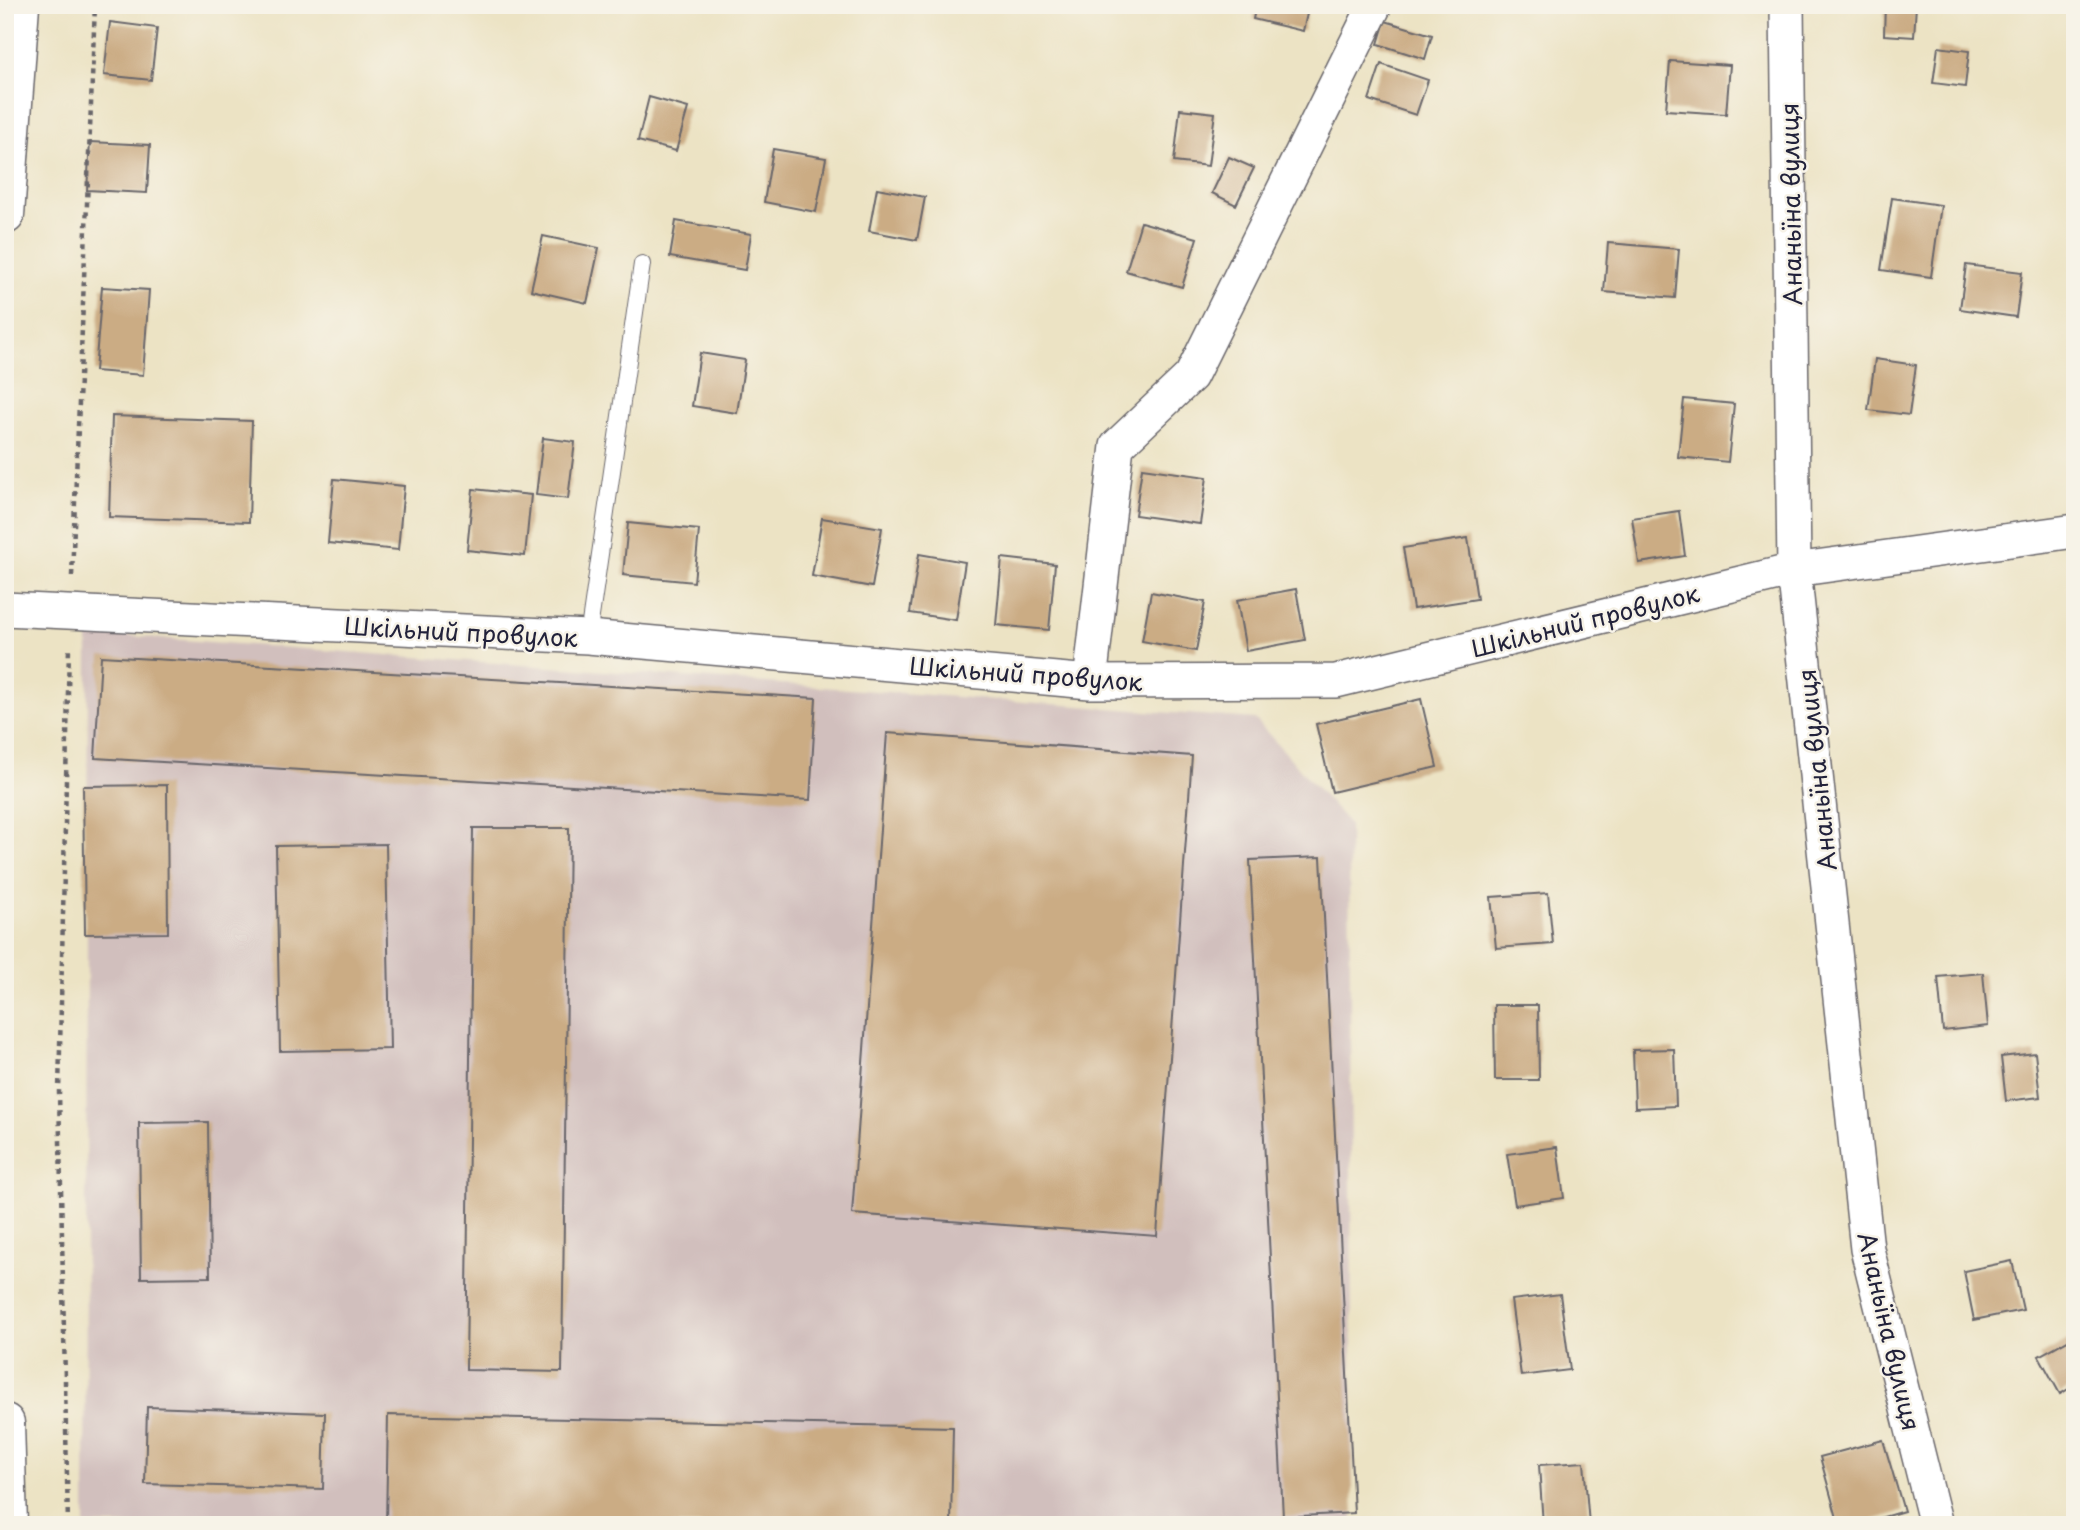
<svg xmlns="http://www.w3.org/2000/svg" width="2080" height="1530" viewBox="0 0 2080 1530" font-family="'Playpen Sans',sans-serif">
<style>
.industrial{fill:#d1bfbd}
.building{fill:#cbac84}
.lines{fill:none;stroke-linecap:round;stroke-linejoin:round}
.lane-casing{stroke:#69666b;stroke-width:18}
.street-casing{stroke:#69666b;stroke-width:36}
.primary-casing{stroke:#69666b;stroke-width:41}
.path{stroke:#69666b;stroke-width:4.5;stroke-dasharray:5 5;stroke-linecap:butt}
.lane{stroke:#fff;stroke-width:16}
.street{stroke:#fff;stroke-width:33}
.primary{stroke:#fff;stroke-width:38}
.labels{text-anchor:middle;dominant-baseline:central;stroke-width:5;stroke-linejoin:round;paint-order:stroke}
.street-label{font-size:24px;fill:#22223b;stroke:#f7f3e8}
</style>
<rect width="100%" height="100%" fill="#f7f3e8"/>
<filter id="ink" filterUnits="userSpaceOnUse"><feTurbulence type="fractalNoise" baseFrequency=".0143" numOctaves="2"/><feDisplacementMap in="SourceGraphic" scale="14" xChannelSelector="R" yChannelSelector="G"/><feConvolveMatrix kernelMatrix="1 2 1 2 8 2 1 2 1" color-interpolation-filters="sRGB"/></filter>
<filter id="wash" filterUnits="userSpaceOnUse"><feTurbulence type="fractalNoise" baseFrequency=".00686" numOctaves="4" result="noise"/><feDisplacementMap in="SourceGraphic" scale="28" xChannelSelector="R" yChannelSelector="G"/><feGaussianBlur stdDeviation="1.57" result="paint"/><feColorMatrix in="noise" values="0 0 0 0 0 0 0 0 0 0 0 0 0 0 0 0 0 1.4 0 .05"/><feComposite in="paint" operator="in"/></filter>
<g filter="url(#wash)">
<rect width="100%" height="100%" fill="#ece3c4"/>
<path class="industrial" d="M 88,633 L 1255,719 L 1349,824 L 1353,1525 L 85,1525 Z"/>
<g id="blocks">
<path class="building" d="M 1256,5 L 1309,5 L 1303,31 L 1253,19 Z
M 1885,5 L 1916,5 L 1914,37 L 1884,35 Z
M 1385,21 L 1432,35 L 1425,59 L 1378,44 Z
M 110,22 L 157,28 L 151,80 L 104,75 Z
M 1938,47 L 1969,51 L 1965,87 L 1933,83 Z
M 1670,61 L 1730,65 L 1726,114 L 1666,110 Z
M 1381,64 L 1428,80 L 1416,115 L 1369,100 Z
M 649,97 L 688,108 L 676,151 L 638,141 Z
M 1180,109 L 1215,113 L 1208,166 L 1174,162 Z
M 90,142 L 150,145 L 147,193 L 87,190 Z
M 773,149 L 826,158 L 816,212 L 764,202 Z
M 1229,157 L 1254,168 L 1236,205 L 1212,193 Z
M 877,188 L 925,197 L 917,240 L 869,231 Z
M 1892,198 L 1941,205 L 1931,277 L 1881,270 Z
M 676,221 L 751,234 L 745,270 L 670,257 Z
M 1141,222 L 1197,238 L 1182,287 L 1126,271 Z
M 543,236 L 599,248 L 587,303 L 531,290 Z
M 1608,243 L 1679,249 L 1675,298 L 1604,292 Z
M 1966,265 L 2022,272 L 2016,317 L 1960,309 Z
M 102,287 L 149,290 L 143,375 L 95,371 Z
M 700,353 L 745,360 L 737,413 L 692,406 Z
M 1875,359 L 1916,365 L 1909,415 L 1868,410 Z
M 1684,399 L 1734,404 L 1728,462 L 1678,457 Z
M 112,416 L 252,421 L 249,522 L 109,517 Z
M 543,438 L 575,442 L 568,499 L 536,495 Z
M 1142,468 L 1207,477 L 1200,524 L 1135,515 Z
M 334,479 L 404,486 L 398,550 L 328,543 Z
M 473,489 L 531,495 L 525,556 L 467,550 Z
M 1679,511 L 1685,556 L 1639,563 L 1632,518 Z
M 822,518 L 882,528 L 872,587 L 812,576 Z
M 628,523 L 699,530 L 694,582 L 623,575 Z
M 1468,538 L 1477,599 L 1413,609 L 1403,548 Z
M 919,554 L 965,562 L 956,620 L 910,613 Z
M 1002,558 L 1055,564 L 1049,630 L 996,625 Z
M 1296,589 L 1305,640 L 1246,651 L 1237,600 Z
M 1151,592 L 1205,602 L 1196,651 L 1142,641 Z
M 101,656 L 816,698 L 810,800 L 95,758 Z
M 1421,699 L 1437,767 L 1332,792 L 1316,724 Z
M 887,733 L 1192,756 L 1157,1236 L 852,1214 Z
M 167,785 L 168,933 L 85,934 L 83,786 Z
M 473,828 L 569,828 L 562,1372 L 466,1370 Z
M 386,844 L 390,1049 L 280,1051 L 276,846 Z
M 1321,857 L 1354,1513 L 1283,1517 L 1250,860 Z
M 1548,893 L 1553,944 L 1496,948 L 1491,897 Z
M 1983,973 L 1988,1026 L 1943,1031 L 1938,977 Z
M 1494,1005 L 1538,1005 L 1539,1080 L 1495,1080 Z
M 1674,1049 L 1676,1106 L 1635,1108 L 1633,1050 Z
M 2035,1053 L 2040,1097 L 2006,1101 L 2001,1057 Z
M 208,1122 L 210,1277 L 141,1278 L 139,1123 Z
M 1557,1147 L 1564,1198 L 1515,1205 L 1507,1154 Z
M 2012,1261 L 2023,1310 L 1974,1320 L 1964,1271 Z
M 1560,1294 L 1570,1370 L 1521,1376 L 1511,1300 Z
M 2075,1336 L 2075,1385 L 2060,1394 L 2039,1356 Z
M 147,1407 L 325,1413 L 323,1489 L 145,1484 Z
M 388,1415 L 953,1427 L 951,1525 L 386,1525 Z
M 1883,1440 L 1904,1511 L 1856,1525 L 1839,1525 L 1820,1457 Z
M 1584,1462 L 1589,1525 L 1543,1525 L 1539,1465 Z"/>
</g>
</g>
<g filter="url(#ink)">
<use href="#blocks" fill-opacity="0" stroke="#69666b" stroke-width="2"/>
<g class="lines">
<g class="lane-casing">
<path id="lane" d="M 588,637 L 642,264"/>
</g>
<g class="street-casing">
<path id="street" d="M 1787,5 L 1794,570 L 1867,1249 L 1936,1525
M 5,609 L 588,637 L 1090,682 L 1336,681 L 1794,570 L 2075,531
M 1090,682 L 1117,446 L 1191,376 L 1375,5"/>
</g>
<g class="primary-casing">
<path id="primary" d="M 5,215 L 20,5
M 5,1423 L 8,1525"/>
</g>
<path class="path" d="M 72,576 L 95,5
M 68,1525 L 59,1092 L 69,647"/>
<use href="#lane" class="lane"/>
<use href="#street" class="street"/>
<use href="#primary" class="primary"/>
</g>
</g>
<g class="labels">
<g class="street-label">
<text transform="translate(1790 204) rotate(-91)">Ананьїна вулиця</text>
<text transform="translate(1585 620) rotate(-14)">Шкільний провулок</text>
<text transform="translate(461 631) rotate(3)">Шкільний провулок</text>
<text transform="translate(1026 673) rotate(4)">Шкільний провулок</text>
<text transform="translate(1816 770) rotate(-96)">Ананьїна вулиця</text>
<text transform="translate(1890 1331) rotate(77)">Ананьїна вулиця</text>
</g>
</g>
<rect width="2080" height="1530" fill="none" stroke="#f7f3e8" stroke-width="28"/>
</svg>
